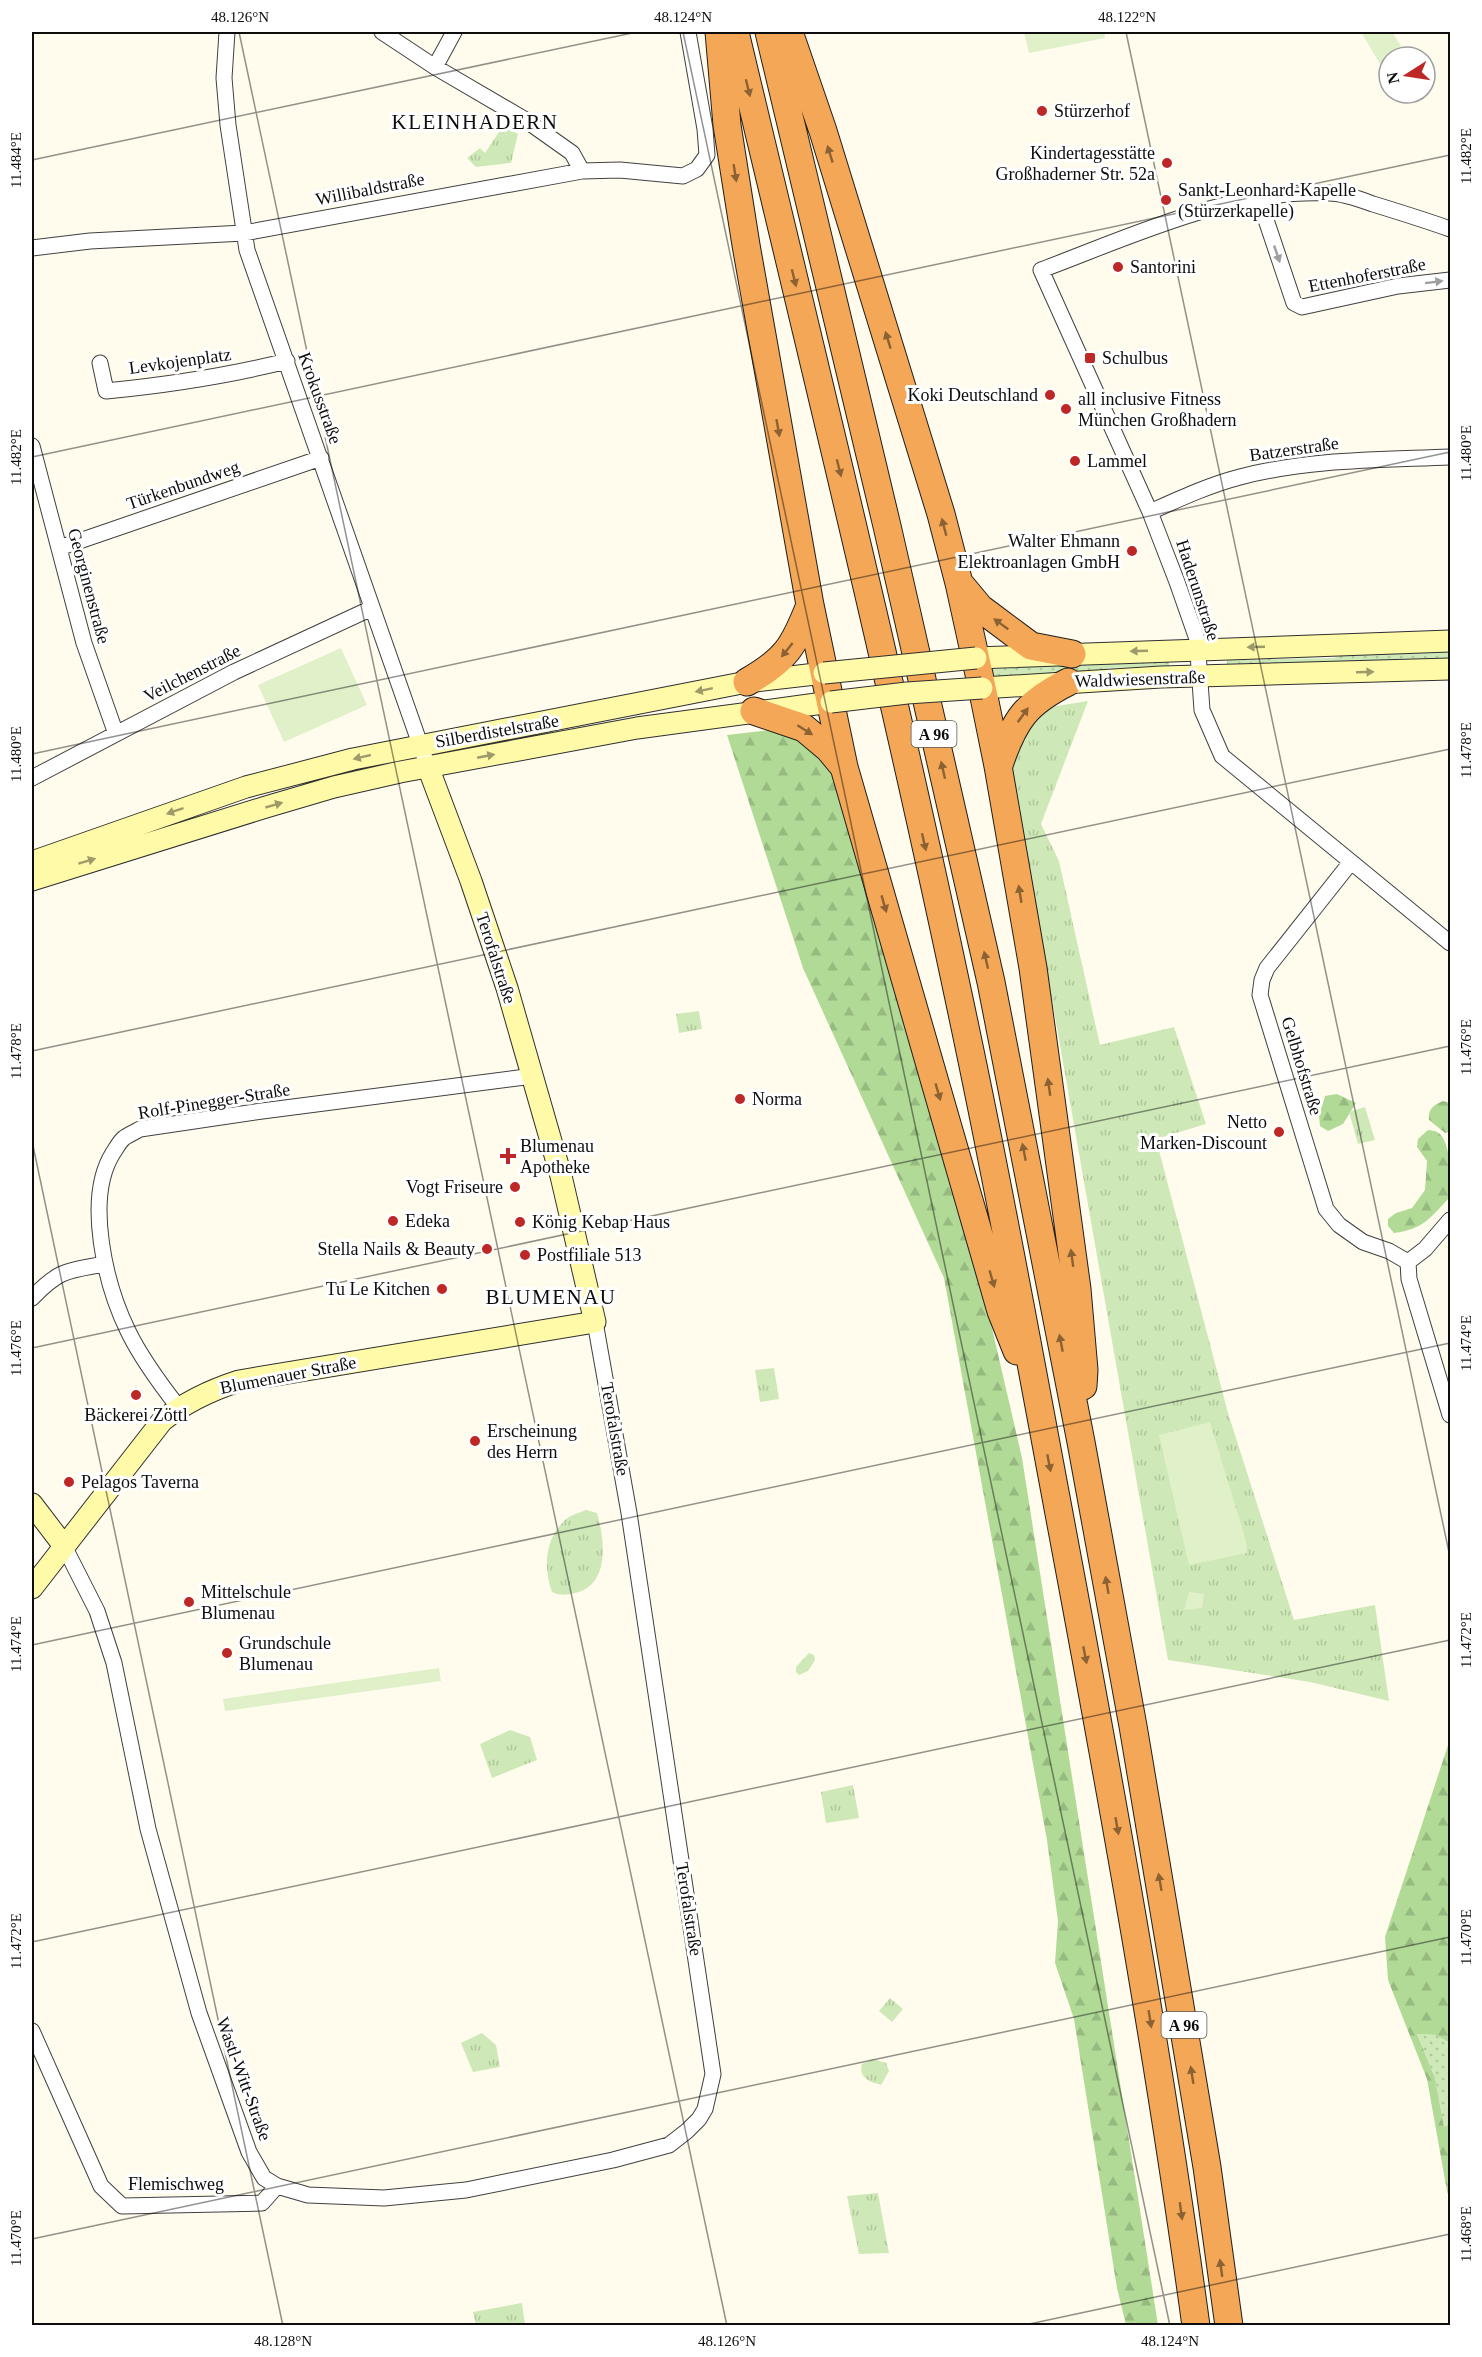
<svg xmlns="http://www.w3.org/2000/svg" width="1482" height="2357" viewBox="0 0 1482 2357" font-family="Georgia,serif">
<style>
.grass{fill:url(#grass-dots)}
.forest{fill:url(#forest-firs)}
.park{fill:url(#park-tufts)}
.pitch{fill:#e0f0c9}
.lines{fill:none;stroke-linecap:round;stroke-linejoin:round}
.street-casing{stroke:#404040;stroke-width:17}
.secondary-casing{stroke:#2f2f2f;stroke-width:23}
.highway-casing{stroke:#1e1e1e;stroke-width:29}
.street{stroke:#fff;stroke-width:15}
.secondary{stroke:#fffaa8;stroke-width:21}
.highway{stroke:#f4a756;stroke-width:27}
.secondary-bridge-casing{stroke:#2f2f2f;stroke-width:23;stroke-linecap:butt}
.secondary-bridge{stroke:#fffaa8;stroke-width:21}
.oneway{fill:#8c6235}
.oneway2{fill:#9e9e9e}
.oneway3{fill:#9e9b6a}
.ticks{fill:none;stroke:#0d0d0d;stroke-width:1.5;stroke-opacity:0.45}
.poi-dot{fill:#bd2725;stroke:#fff;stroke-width:2}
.labels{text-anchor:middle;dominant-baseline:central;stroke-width:6;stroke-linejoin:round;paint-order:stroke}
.shield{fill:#fff;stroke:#565656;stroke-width:1.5}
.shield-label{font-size:16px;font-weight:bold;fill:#0d0d0d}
.poi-label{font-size:18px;fill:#0d0d0d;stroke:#fff;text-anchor:start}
.street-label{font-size:18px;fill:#0d0d0d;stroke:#fff}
.quarter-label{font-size:21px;letter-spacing:1.5px;fill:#0d0d0d;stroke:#fff}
.neatline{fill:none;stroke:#0d0d0d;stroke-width:2}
.ticks-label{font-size:15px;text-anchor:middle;fill:#0d0d0d}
</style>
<defs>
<pattern id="grass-dots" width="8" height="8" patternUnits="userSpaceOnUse" patternTransform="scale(1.5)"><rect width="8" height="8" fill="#cee9b7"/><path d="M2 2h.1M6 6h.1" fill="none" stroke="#b0c79c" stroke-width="1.8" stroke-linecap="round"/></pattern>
<pattern id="forest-firs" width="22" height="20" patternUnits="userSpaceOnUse" patternTransform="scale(1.5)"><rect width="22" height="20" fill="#b1da96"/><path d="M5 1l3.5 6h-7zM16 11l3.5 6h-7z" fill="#97ba80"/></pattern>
<pattern id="park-tufts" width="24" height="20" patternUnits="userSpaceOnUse" patternTransform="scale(1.5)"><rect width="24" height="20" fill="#cee9b7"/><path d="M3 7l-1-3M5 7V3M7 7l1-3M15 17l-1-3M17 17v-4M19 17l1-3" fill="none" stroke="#b0c79c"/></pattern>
</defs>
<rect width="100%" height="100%" fill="#fffced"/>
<path class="grass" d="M 1450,647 L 1450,663 L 1227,670 L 1227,660 L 1334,658 L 1347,651 Z
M 1169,661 L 1169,666 L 1110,668 L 1077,676 L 987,682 L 985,670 L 1090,662 Z
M 1417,2034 L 1436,2035 L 1450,2043 L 1450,2124 L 1444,2127 L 1435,2078 Z"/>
<path class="forest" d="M 770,730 L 801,739 L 837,777 L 988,1311 L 1022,1458 L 1158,2325 L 1126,2325 L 1117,2288 L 1074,2019 L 1055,1963 L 1058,1921 L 1047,1840 L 944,1278 L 803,968 L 727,735 Z
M 1337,1094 L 1356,1103 L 1343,1124 L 1328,1131 L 1320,1126 L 1319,1116 L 1325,1096 Z
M 1443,1101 L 1450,1103 L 1450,1132 L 1445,1133 L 1429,1120 C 1428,1109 1433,1105 1443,1101 Z
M 1428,1130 C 1428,1130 1437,1131 1437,1132 C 1452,1140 1451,1182 1450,1197 C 1430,1218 1424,1229 1394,1233 L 1388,1226 L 1388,1219 L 1396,1213 L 1412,1208 L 1425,1190 L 1427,1161 L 1417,1147 L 1418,1139 Z
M 1450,1739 L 1450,2043 L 1436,2035 L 1417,2034 L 1435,2078 L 1444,2127 L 1450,2124 L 1450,2201 L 1447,2191 L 1427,2079 L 1388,1980 L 1385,1937 Z"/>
<path class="park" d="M 503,126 L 518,134 L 511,163 L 476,167 L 467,158 L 480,148 L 485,153 Z
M 1088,701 L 1041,824 L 1059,861 L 1100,1045 L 1174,1027 L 1206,1124 L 1156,1139 L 1228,1413 L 1294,1620 L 1375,1605 L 1389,1701 L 1310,1682 L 1168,1660 L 1008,749 L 1044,708 Z
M 699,1011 L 702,1029 L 679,1033 L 676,1014 Z
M 1365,1107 L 1375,1140 L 1358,1144 L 1349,1112 Z
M 774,1368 L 779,1399 L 760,1402 L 755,1370 Z
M 586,1510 L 597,1513 C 605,1540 610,1585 575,1593 C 566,1595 561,1596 552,1592 C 543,1567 545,1540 564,1521 C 569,1515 579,1513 586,1510 Z
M 809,1653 L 814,1655 L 815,1660 L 808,1671 L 799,1675 L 796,1672 L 796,1667 Z
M 510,1730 L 530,1737 L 537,1760 L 492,1778 L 480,1744 Z
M 853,1785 L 859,1818 L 826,1823 L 821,1792 Z
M 890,1998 L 903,2009 L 892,2022 L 879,2011 Z
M 482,2033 L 496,2045 L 500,2067 L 473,2072 L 461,2043 Z
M 873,2059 L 886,2063 L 889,2071 L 881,2085 C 869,2082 858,2077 862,2064 Z
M 878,2193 L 889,2253 L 859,2254 L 847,2196 Z
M 522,2303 L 525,2325 L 476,2325 L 473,2312 Z"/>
<path class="pitch" d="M 1024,32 L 1104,32 L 1105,38 L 1029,53 Z
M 1361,32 L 1392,32 L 1403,49 L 1380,64 Z
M 341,648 L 367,705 L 284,742 L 258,685 Z
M 1210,1422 L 1246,1541 L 1247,1553 L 1189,1565 L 1159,1435 Z
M 1189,1592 L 1204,1594 L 1202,1608 L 1184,1610 Z
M 439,1668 L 441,1681 L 225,1711 L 223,1699 Z"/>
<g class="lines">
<g class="street-casing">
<path id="street" d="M 227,32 L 224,78 L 228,125 L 247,250 L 428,767
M 382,32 L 435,67 L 524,119 L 572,153 L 582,171
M 435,67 L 454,32
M 1259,199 L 1294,303 L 1302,307 L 1398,286 L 1450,280
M 1450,229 C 1425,220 1399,212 1373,204 C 1359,199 1343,193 1329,193 C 1232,188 1130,237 1041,270 L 1150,512 L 1177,582 L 1197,639 L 1202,710 L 1222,756 L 1450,943
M 32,248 L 90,241 L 244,233 L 582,171 L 620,170 L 683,176 L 697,169 L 707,155 L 705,129 L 688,32
M 100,363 L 106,391 C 167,385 227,376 287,361
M 32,446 L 84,643 L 116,734
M 1150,512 C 1179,499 1209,485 1240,477 C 1309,459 1380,460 1450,457
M 59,548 L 321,458
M 32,778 L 234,672 L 372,608
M 1351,862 L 1267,968 L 1262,980 L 1260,995 L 1326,1209 L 1339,1225 L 1363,1242 L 1389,1251 L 1408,1262
M 1408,1262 L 1409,1279 L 1450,1415
M 1408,1262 L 1425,1249 L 1450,1220
M 32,1298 C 60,1269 67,1271 105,1264
M 179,1408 C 161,1385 141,1358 128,1331 C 106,1286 84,1199 113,1153 C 116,1149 119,1142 124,1138 C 128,1135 135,1132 140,1129 L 262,1111 L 533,1076
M 64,1546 L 97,1611 L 114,1663 L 148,1829 L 199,2013 L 249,2152 L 264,2178 L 277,2186 L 308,2195 L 384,2198 L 466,2190 L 613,2160 L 669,2145 L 687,2131 L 699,2119 L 705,2109 L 713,2074 L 629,1513 L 595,1322
M 32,2031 L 101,2186 L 122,2206 L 262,2203 L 277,2186"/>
</g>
<g class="secondary-casing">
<path id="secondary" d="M 976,658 L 1450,641
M 982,688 L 1161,677 L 1450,669
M 32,862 L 246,787 L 353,759 L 747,682 L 824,673
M 32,880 L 266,807 L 334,787 L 400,772 L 637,728 L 831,702
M 32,1504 L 64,1546
M 32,1588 L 162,1421 C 185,1402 211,1390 239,1381 L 595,1322 L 561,1176 L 507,988 L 471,881 L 428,767"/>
</g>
<g class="highway-casing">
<path id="highway" d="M 719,32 L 727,125 L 746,245 L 810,605 L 844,767 L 1001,1311 L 1017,1351
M 735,32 C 811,352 890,672 958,994 C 1000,1190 1035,1386 1072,1583 C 1118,1830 1162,2077 1196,2326
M 769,32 L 887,526 L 991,982 L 1081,1442 L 1133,1726 L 1207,2167 L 1229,2326
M 789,32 L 823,131 L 941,514 L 959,583 L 984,697 L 998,766 L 1033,968 L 1077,1289 L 1084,1370 L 1083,1386
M 960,584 L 980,608 L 1031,646 L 1072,654
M 747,682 C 786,660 794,646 810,605
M 754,711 L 804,728 L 829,749 L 844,767
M 999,765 C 1014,720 1026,703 1068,682"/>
</g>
<use href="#street" class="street"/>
<use href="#secondary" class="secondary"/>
<use href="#highway" class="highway"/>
<g class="secondary-bridge-casing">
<path id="secondary-bridge" d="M 824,673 L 976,658
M 831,702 L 907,693 L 982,688"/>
</g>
<use href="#secondary-bridge" class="secondary-bridge"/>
</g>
<defs><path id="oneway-solid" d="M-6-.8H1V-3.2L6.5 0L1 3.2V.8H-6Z" transform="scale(1.5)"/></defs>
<g class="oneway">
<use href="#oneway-solid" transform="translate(748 88) rotate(76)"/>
<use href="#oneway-solid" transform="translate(830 154) rotate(-107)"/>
<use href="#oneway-solid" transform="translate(735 173) rotate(81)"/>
<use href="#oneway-solid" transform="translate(794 278) rotate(76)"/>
<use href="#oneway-solid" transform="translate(888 340) rotate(-107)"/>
<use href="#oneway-solid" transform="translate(778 428) rotate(80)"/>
<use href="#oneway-solid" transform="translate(839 468) rotate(76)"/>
<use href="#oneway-solid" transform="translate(944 527) rotate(-105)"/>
<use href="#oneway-solid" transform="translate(1001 624) rotate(-144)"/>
<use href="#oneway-solid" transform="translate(787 650) rotate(129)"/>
<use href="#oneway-solid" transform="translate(1023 715) rotate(-54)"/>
<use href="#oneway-solid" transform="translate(805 730) rotate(32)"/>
<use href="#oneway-solid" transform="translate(943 770) rotate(-103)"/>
<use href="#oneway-solid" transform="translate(924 842) rotate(77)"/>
<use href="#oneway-solid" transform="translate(1020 894) rotate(-99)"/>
<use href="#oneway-solid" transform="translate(884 904) rotate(74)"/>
<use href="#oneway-solid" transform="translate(986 960) rotate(-103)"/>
<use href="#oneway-solid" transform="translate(1049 1087) rotate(-98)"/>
<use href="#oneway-solid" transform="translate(938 1092) rotate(74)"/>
<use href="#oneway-solid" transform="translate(1024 1152) rotate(-101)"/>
<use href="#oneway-solid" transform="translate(1072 1258) rotate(-98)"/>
<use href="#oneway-solid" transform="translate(992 1279) rotate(74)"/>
<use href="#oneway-solid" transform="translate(1061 1343) rotate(-101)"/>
<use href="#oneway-solid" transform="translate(1049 1463) rotate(79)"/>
<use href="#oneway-solid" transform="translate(1107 1585) rotate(-100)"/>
<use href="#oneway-solid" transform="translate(1085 1655) rotate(79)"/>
<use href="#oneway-solid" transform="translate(1117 1826) rotate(80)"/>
<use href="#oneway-solid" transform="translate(1160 1882) rotate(-100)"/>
<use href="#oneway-solid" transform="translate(1150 2019) rotate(81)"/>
<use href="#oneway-solid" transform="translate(1192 2075) rotate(-99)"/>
<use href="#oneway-solid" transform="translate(1181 2211) rotate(82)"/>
<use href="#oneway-solid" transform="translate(1221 2268) rotate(-98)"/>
</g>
<g class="oneway2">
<use href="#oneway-solid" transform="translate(1277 254) rotate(71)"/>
<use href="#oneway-solid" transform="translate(1434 282) rotate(-7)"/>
</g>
<g class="oneway3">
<use href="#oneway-solid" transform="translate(1256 647) rotate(178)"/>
<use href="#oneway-solid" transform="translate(1139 651) rotate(178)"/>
<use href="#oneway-solid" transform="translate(1365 672) rotate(-2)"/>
<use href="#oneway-solid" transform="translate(704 690) rotate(168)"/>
<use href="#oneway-solid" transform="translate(486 756) rotate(-11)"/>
<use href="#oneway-solid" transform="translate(362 757) rotate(167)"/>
<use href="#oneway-solid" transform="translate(274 805) rotate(-16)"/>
<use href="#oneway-solid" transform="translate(175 811) rotate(161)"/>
<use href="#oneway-solid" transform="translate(87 861) rotate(-17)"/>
</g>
<path class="ticks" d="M 239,32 L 727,2326M 683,32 L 1170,2326M 1126,32 L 1450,1557M 32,160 L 637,32M 32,457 L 1450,155M 32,754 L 1450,452M 32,1051 L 1450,749M 32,1141 L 283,2326M 32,1348 L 1450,1046M 32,1645 L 1450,1343M 32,1942 L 1450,1640M 32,2239 L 1450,1937M 1020,2326 L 1450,2234"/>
<g class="poi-dot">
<circle cx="1042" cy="111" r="6"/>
<circle cx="1167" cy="163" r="6"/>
<circle cx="1166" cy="200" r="6"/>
<circle cx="1118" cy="267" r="6"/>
<rect x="1084" y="352" width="12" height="12" rx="3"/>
<circle cx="1050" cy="395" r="6"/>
<circle cx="1066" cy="409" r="6"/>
<circle cx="1075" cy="461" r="6"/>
<circle cx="1132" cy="551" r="6"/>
<circle cx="740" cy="1099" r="6"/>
<circle cx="1279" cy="1132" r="6"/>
<path d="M505 1147h6v6h6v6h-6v6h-6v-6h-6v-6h6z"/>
<circle cx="515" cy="1187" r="6"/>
<circle cx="393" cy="1221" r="6"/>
<circle cx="520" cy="1222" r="6"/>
<circle cx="487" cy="1249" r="6"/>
<circle cx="525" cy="1255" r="6"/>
<circle cx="442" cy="1289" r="6"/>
<circle cx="136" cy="1395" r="6"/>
<circle cx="475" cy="1441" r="6"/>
<circle cx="69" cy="1482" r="6"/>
<circle cx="189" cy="1602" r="6"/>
<circle cx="227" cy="1653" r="6"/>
</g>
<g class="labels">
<g class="shield">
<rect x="911.5" y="721" width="45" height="26" rx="4.5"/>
<rect x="1161.5" y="2012" width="45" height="26" rx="4.5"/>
</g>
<g class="shield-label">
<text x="934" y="734">A 96</text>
<text x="1184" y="2025">A 96</text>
</g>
<g class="poi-label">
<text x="1054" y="111">Stürzerhof</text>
<text x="1155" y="153" text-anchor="end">Kindertagesstätte<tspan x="1155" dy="21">Großhaderner Str. 52a</tspan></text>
<text x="1178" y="190">Sankt-Leonhard-Kapelle<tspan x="1178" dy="21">(Stürzerkapelle)</tspan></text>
<text x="1130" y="267">Santorini</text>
<text x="1102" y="358">Schulbus</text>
<text x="1038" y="395" text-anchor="end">Koki Deutschland</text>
<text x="1078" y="399">all inclusive Fitness<tspan x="1078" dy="21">München Großhadern</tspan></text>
<text x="1087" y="461">Lammel</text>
<text x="1120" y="541" text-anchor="end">Walter Ehmann<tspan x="1120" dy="21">Elektroanlagen GmbH</tspan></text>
<text x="752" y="1099">Norma</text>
<text x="1267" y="1122" text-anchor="end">Netto<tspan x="1267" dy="21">Marken-Discount</tspan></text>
<text x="520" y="1146">Blumenau<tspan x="520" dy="21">Apotheke</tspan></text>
<text x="503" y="1187" text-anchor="end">Vogt Friseure</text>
<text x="405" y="1221">Edeka</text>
<text x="532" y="1222">König Kebap Haus</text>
<text x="475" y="1249" text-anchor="end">Stella Nails &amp; Beauty</text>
<text x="537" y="1255">Postfiliale 513</text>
<text x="430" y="1289" text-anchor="end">Tu Le Kitchen</text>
<text x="136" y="1415" text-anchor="middle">Bäckerei Zöttl</text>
<text x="487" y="1431">Erscheinung<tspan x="487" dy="21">des Herrn</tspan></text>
<text x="81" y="1482">Pelagos Taverna</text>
<text x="201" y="1592">Mittelschule<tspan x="201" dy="21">Blumenau</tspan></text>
<text x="239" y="1643">Grundschule<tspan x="239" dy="21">Blumenau</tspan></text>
</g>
<g class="street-label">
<text transform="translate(370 189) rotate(-11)">Willibaldstraße</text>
<text transform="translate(1367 275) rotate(-11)">Ettenhoferstraße</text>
<text transform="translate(180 361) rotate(-8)">Levkojenplatz</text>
<text transform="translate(320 398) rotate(70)">Krokusstraße</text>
<text transform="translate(1294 449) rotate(-8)">Batzerstraße</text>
<text transform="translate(183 485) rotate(-19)">Türkenbundweg</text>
<text transform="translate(89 586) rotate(75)">Georginenstraße</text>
<text transform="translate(1198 590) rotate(72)">Haderunstraße</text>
<text transform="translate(192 673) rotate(-27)">Veilchenstraße</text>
<text transform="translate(1140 679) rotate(-2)">Waldwiesenstraße</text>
<text transform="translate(497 731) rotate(-10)">Silberdistelstraße</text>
<text transform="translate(496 958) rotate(72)">Terofalstraße</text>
<text transform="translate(1302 1066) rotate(73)">Gelbhofstraße</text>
<text transform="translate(214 1101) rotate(-9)">Rolf-Pinegger-Straße</text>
<text transform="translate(288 1375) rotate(-11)">Blumenauer Straße</text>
<text transform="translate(615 1429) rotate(80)">Terofalstraße</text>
<text transform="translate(689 1909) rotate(81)">Terofalstraße</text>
<text transform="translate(244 2079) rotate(70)">Wastl-Witt-Straße</text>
<text x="176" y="2184">Flemischweg</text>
</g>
<g class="quarter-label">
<text x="475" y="122">KLEINHADERN</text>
<text x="551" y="1297">BLUMENAU</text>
</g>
</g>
<rect width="1482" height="2357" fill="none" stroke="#ffffff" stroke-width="66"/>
<g transform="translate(1407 75) rotate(258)"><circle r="28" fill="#ffffff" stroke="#9e9e9e" stroke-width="1.5"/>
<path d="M0-4.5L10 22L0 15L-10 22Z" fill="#bd2725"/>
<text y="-9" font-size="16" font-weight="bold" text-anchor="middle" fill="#0d0d0d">N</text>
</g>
<rect x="33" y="33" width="1416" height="2291" class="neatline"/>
<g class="ticks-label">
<text x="240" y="22">48.126°N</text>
<text x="683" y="22">48.124°N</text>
<text x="1127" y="22">48.122°N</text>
<text transform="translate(1466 156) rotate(-90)" y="5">11.482°E</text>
<text transform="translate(16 160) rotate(-90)" y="5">11.484°E</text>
<text transform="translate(1466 453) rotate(-90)" y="5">11.480°E</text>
<text transform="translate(16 457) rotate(-90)" y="5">11.482°E</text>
<text transform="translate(1466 750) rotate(-90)" y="5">11.478°E</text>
<text transform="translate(16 754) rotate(-90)" y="5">11.480°E</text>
<text transform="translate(1466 1047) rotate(-90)" y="5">11.476°E</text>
<text transform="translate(16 1051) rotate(-90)" y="5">11.478°E</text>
<text transform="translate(1466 1343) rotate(-90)" y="5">11.474°E</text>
<text transform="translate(16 1348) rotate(-90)" y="5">11.476°E</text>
<text transform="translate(1466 1640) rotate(-90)" y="5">11.472°E</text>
<text transform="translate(16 1644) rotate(-90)" y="5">11.474°E</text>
<text transform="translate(1466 1937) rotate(-90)" y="5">11.470°E</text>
<text transform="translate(16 1941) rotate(-90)" y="5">11.472°E</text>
<text transform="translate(1466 2234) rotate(-90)" y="5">11.468°E</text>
<text transform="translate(16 2238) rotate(-90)" y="5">11.470°E</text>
<text x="283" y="2346">48.128°N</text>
<text x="727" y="2346">48.126°N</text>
<text x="1170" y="2346">48.124°N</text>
</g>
</svg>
